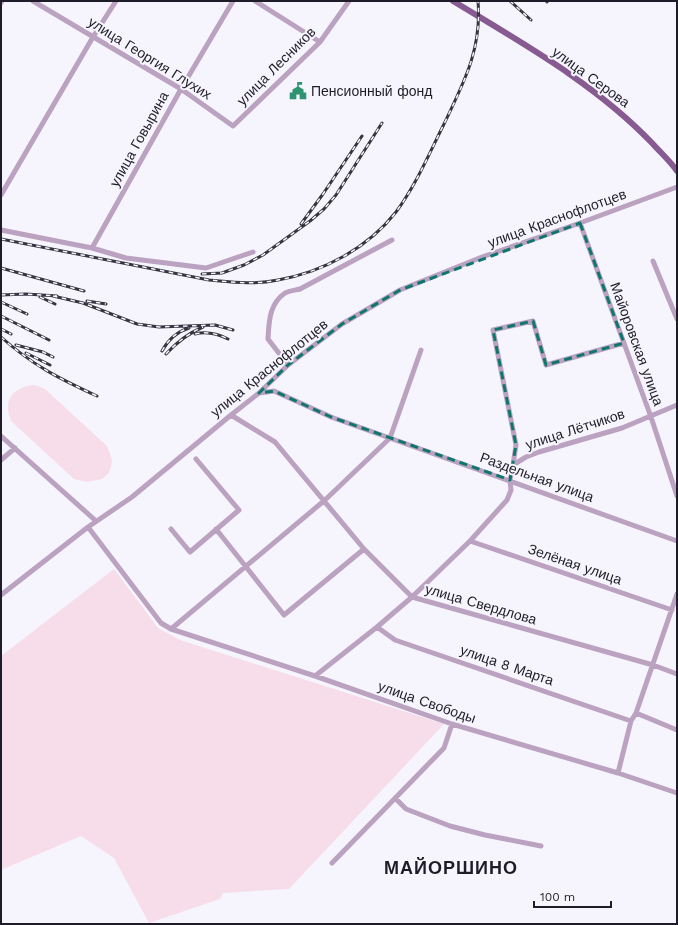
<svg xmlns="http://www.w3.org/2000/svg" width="678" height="925" viewBox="0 0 678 925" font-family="'Work Sans',sans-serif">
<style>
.green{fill:#f7dcea}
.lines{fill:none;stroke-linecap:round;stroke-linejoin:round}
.minor{stroke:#baa2c0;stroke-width:5}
.major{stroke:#875b91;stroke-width:6}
.rail-casing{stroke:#373441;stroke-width:3}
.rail{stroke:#f6f5fd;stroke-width:1.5;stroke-dasharray:4.5;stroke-linecap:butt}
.marked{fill:none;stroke:#0f766e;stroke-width:3;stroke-dasharray:8 5;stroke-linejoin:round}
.labels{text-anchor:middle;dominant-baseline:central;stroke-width:4;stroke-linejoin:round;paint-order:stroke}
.street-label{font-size:14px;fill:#1f1c29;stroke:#f6f5fd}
.poi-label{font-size:14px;fill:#1f1c29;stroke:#f6f5fd;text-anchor:start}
.district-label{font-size:18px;font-weight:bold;letter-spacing:1px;fill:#1f1c29;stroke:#f6f5fd}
</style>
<rect width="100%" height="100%" fill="#f6f5fd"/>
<path class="green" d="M 32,385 L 38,386 L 45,389 L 107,446 L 112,460 L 111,467 L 108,474 L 102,479 L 87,482 L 74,479 L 11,421 C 3,401 11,389 32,385 Z
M 114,569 L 158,628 L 180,640 L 444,724 L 289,889 L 223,893 L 220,899 L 149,923 L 114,858 L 81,836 L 1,870 L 1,656 Z"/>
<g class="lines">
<path class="minor" d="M 33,1 L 181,89 L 233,126 L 320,42 L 349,1
M 255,1 L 320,42
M 1,3 L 2,1
M 1,195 L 93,37 L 116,1
M 580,223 L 651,417 L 677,496
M 1,230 L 92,248 L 126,258 L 206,268 L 253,252
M 92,248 L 181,89 L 233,1
M 653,261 L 677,319
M 288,365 L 268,339 C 269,322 269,304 285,293 C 288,291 296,290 300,289 L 392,240
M 259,393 L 274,391 L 331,417 L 677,541
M 231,415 L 275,442 L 364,549 L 412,597 L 653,665 L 677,674
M 1,436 L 96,521
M 1,460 L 15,448
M 513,465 L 516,445 L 493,330 L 533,321 L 546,365 L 624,343
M 88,527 L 161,623 L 171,629 L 315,676 L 452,724 L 618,773 L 677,793
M 171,529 L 190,552 L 239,510 L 196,459
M 216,529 L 284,615 L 364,549
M 470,541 L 672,610
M 1,595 L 88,527 L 132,497 L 231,415 L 259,393 L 288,365 L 342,324 L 400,290 L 482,257 L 580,223 L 677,187
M 377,627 L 395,640 L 631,721
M 171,629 L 325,500 L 390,438 L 421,350
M 315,676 L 377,627 L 412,597 L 470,541 L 507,500 L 511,490 L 510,480 L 513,465 L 526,457 L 539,452 L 622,428 L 677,405
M 636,713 L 677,730
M 618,773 L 631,721 L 636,713 L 677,594
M 395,798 L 406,809 L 450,826 L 485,835 L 541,846
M 332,863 L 444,748 L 452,724"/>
<path class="major" d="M 453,1 C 522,43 596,84 653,144 C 661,153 670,161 677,171"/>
<g class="rail-casing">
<path id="rail" d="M 510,1 L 531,20
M 546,1 L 547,2
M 301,224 L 323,194 L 362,136
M 1,239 L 209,280 C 232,282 255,285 278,280 C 323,272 368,248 396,212 C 416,185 429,154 444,124 C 464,82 482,49 478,1
M 1,268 L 84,291
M 202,274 L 222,273 L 244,265 L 263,255 L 310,221 L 324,209 L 336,195 L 382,123
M 1,295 L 26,294 L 57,296
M 53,296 L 83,303 L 137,324 L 159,327 L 215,325 L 233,330
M 40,297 L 55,304
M 87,301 L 106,304
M 1,302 L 27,314
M 1,316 L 49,340
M 1,329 L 11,334
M 195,334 C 207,331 218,334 228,339
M 1,337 C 32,365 60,379 97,396
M 16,345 L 43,352 L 53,357
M 162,351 C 168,340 176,332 189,328
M 26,353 L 50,365
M 166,354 C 176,343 189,333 203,327"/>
</g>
<use href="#rail" class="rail"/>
</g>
<path class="marked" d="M 580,223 L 624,343 L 546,365 L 533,321 L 493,330 L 516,445 L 510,480 L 331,417 L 274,391 L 259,393 L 288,365 L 342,324 L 400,290 Z"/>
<defs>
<g id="civic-bare" transform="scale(1.38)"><path d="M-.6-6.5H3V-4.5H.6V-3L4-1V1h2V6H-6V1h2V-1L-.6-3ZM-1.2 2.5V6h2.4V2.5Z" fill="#2e936f" stroke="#f6f5fd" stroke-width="2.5" paint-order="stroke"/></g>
</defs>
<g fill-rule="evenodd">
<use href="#civic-bare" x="298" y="91"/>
</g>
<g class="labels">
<g class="street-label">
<text transform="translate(150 58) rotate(32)">улица Георгия Глухих</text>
<text transform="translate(276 66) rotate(-45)">улица Лесников</text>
<text transform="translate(591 77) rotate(36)">улица Серова</text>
<text transform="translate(139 139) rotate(-61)">улица Говырина</text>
<text transform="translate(557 218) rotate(-20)">улица Краснофлотцев</text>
<text transform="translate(637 344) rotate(70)">Майоровская улица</text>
<text transform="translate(269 368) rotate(-39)">улица Краснофлотцев</text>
<text transform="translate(575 429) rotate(-18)">улица Лётчиков</text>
<text transform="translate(537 477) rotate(20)">Раздельная улица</text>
<text transform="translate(575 564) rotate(19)">Зелёная улица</text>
<text transform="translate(481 604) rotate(16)">улица Свердлова</text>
<text transform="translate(507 665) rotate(19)">улица 8 Марта</text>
<text transform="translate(427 702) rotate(19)">улица Свободы</text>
</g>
<g class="poi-label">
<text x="311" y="91">Пенсионный фонд</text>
</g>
<g class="district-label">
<text x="451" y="867">МАЙОРШИНО</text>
</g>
</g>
<rect width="678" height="925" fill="none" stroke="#1f1c29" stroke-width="4"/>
<path d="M534 901v6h77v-6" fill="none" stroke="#1f1c29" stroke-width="2"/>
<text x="540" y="901" font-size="12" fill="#1f1c29" stroke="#f6f5fd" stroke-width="3" paint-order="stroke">100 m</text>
</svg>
